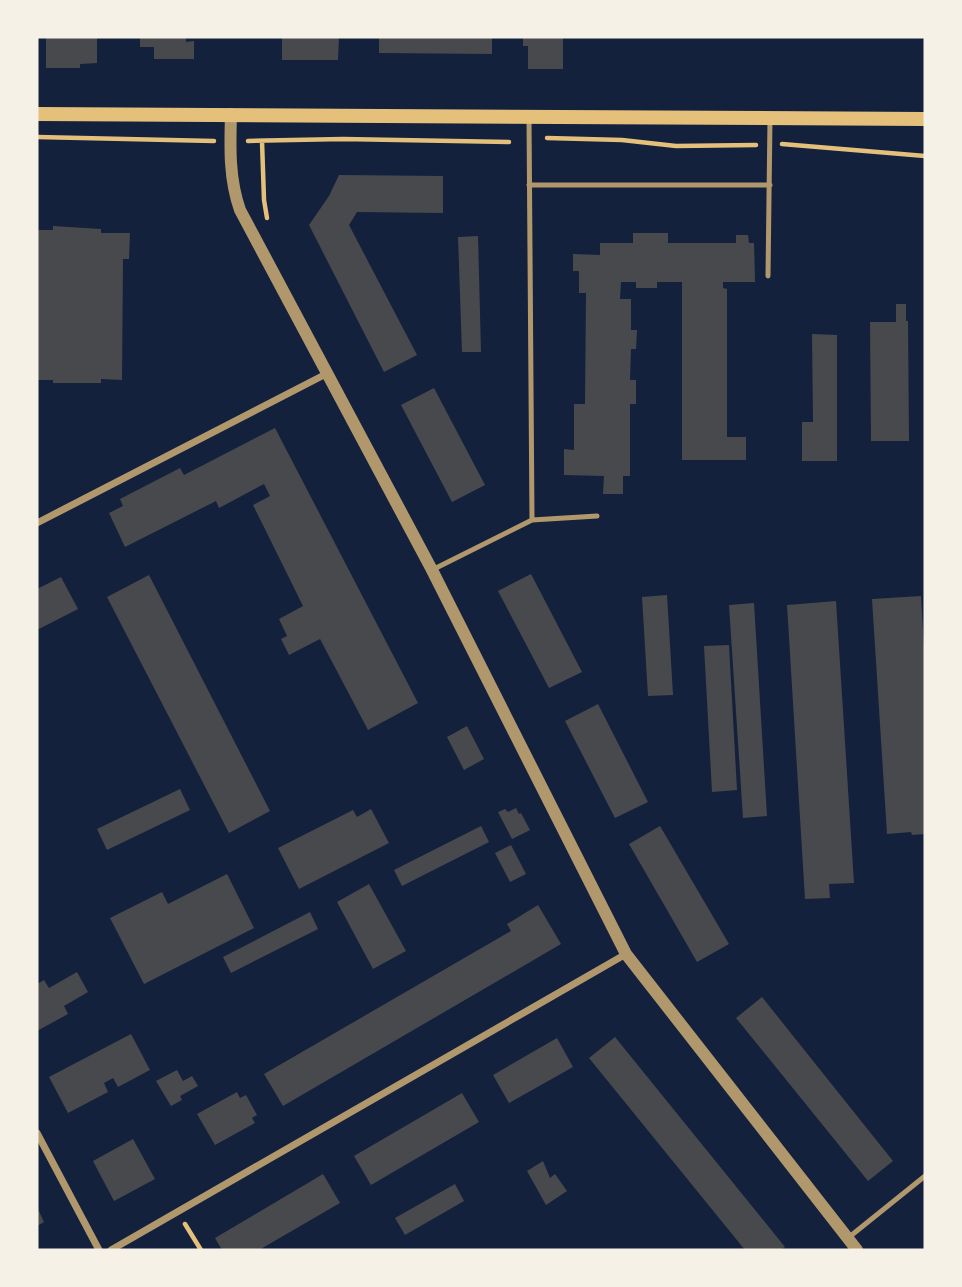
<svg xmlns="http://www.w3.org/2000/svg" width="962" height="1287" viewBox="0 0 962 1287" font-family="'Noto Sans',sans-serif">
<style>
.building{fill:#48494c}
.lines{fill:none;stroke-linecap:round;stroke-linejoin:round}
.path{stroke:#e5c07b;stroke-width:4.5}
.service{stroke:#b1986c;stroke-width:5}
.minor{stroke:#b1986c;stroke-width:7}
.tertiary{stroke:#b1986c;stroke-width:12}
.secondary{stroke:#e5c07b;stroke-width:14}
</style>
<rect width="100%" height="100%" fill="#14213d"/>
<path class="building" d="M 46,37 L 97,37 L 97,63 L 80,64 L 80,68 L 46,68 Z
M 140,37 L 186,37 L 186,42 L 194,41 L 194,59 L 154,59 L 154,47 L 140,47 Z
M 282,37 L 339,37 L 338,60 L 282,60 Z
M 379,37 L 492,37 L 492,54 L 379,53 Z
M 523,37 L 563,37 L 563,69 L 528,69 L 528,46 L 523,46 Z
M 339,175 L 443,176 L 443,213 L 357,212 L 349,225 L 417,355 L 384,372 L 309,225 L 329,196 Z
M 53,226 L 101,229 L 101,233 L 130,233 L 129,259 L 123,259 L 122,380 L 101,379 L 101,383 L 53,383 L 53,380 L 37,380 L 37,230 L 53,230 Z
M 633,233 L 668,233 L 668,243 L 736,243 L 736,235 L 748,235 L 749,243 L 754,243 L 755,282 L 723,282 L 723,288 L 727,289 L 727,437 L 746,437 L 746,460 L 682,460 L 682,282 L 657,282 L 657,288 L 636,288 L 636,282 L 621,282 L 620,299 L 631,299 L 631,330 L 637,330 L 636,349 L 631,349 L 630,380 L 636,380 L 636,404 L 630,404 L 630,476 L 623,476 L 623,494 L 603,494 L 604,476 L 564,475 L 564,449 L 574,450 L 574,404 L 585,404 L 586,293 L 579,293 L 579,271 L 573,271 L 573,254 L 600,255 L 600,243 L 633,243 Z
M 478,236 L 481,352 L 462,352 L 458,237 Z
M 896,304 L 906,304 L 906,321 L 908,321 L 909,441 L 871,441 L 870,322 L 896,322 Z
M 812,334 L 837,335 L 837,461 L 802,461 L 802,422 L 813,422 Z
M 434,388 L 485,485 L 452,502 L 401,405 Z
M 275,428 L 418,703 L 368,730 L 320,639 L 289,655 L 281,639 L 287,636 L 279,619 L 303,606 L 253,505 L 270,496 L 264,484 L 219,508 L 216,501 L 125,547 L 109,513 L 123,506 L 120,499 L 180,468 L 184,475 Z
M 531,574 L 582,672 L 549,688 L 498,591 Z
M 149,575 L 270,811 L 229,833 L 107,597 Z
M 61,577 L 78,609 L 37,630 L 37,589 Z
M 667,595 L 673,695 L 648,696 L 642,597 Z
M 921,596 L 925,667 L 925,834 L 912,835 L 911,832 L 887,834 L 872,599 Z
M 836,601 L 854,883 L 829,884 L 830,898 L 805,899 L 787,605 Z
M 754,603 L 767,816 L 743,818 L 729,605 Z
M 729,645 L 737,790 L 712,792 L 704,646 Z
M 598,704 L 648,802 L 615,818 L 565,721 Z
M 467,726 L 484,759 L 464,770 L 447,737 Z
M 180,789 L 190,810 L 107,850 L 97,829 Z
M 516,808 L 519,814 L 521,813 L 530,830 L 512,839 L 498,812 L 505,809 L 508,812 Z
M 371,809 L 389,843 L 299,889 L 278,848 L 353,810 L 357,817 Z
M 481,826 L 489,842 L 402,886 L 394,870 Z
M 660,826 L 729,944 L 697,962 L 629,844 Z
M 511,845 L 526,874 L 510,882 L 495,853 Z
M 227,874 L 254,928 L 144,984 L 110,918 L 162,892 L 168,904 Z
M 369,884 L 406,951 L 373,969 L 337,902 Z
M 538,905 L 561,944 L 283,1106 L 264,1074 L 511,931 L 507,924 Z
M 310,912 L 318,929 L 231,973 L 223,957 Z
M 77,972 L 88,992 L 64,1006 L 68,1014 L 37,1031 L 37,984 L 44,980 L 49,988 Z
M 762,997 L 893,1161 L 868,1181 L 736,1018 Z
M 131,1034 L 150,1070 L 118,1087 L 113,1078 L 104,1083 L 108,1092 L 68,1113 L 49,1077 Z
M 615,1037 L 785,1247 L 780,1250 L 745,1250 L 589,1058 Z
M 557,1038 L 573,1067 L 509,1103 L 493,1075 Z
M 177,1070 L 183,1081 L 192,1076 L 198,1086 L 180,1096 L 182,1100 L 171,1106 L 156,1081 Z
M 237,1092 L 240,1098 L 246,1095 L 257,1115 L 252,1118 L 255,1123 L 215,1145 L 197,1114 Z
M 462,1093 L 479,1122 L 371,1185 L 354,1156 Z
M 133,1139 L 155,1179 L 114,1201 L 93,1161 Z
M 543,1161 L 550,1178 L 555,1174 L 567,1191 L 546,1205 L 527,1171 Z
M 323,1174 L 340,1203 L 259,1250 L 222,1250 L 215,1238 Z
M 455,1184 L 464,1201 L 405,1235 L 395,1218 Z
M 37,1207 L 44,1222 L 37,1226 Z"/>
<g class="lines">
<path class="path" d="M 37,137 L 214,141
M 547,138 L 622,140 L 676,146 L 756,145
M 248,141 L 343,139 L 509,142
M 262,141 L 264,200 L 267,218
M 782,144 L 925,156
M 185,1224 L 201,1250"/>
<path class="service" d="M 529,118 L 532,520
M 529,185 L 770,185
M 768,276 L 770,119
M 432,570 L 532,520 L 597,516
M 848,1238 L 925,1176"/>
<path class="minor" d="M 37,523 L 326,374
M 37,1133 L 99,1250
M 111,1250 L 626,954"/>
<path class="tertiary" d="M 231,114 C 230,147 229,179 240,210 L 432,570 L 626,954 L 857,1250"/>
<path class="secondary" d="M 37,114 L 925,119"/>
</g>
<rect width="962" height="1287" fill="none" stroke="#f6f1e7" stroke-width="77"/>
</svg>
